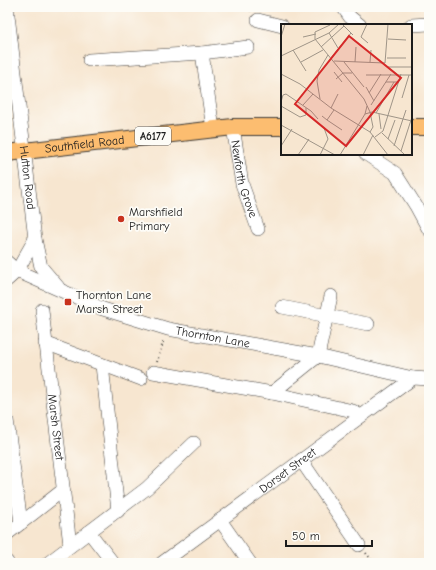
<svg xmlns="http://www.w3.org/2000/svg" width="436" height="570" viewBox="0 0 436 570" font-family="'Comic Neue',sans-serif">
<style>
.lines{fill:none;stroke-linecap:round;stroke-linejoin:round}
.minor-casing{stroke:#3d3a37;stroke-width:14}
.major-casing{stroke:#3d3a37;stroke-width:18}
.path{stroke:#3d3a37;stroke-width:2;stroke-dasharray:1 3;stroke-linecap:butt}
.minor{stroke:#fff;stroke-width:13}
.major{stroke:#fcbd6f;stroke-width:16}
.poi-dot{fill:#c8321e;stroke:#fdfcf7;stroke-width:1.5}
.labels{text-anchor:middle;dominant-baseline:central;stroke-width:3.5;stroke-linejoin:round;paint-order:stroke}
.shield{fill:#fdfcf7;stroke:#605f5e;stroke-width:1}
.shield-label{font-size:11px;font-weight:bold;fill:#1c1c1c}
.street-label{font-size:12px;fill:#1c1c1c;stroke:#fdfcf7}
.poi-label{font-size:12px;fill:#1c1c1c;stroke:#fdfcf7;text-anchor:start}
.inset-road{fill:none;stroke:#9f9588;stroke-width:1}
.view{fill:#d62828;fill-opacity:0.15;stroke:#d62828;stroke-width:2}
.inset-edge{fill:none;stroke:#1c1c1c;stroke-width:2}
</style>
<rect width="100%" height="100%" fill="#fdfcf7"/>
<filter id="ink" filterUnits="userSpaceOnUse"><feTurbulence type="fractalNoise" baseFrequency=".025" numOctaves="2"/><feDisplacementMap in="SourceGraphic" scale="8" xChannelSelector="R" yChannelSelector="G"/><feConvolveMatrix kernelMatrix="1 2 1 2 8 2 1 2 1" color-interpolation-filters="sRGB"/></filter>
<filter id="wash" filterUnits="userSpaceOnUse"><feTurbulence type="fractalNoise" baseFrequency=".012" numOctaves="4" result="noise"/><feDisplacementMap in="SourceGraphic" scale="16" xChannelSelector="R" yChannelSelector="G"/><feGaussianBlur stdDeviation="0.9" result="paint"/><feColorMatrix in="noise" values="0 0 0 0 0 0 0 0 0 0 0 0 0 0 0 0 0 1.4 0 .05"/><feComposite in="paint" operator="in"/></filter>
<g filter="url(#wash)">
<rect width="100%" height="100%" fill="#f7e6d0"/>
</g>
<g filter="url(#ink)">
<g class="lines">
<g class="minor-casing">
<g id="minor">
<path id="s1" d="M 7,7 L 35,239 L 41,267 L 58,287"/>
<path d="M 343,7 L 350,17 L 360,25"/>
<path d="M 258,20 L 282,26"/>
<path d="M 411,25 L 429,24"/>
<path d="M 89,60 L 202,53"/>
<path id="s2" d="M 233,127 L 242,184 L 258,229"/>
<path d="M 213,129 L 202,53 L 248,47"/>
<path d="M 366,154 L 395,173 L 416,206 L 429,230"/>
<path id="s3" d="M 7,262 L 17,271 L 103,309 L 168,329 L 318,356 L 413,378 L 429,379"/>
<path d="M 7,280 L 17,271 L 35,239"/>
<path d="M 282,307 L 368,324"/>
<path id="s4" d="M 42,310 L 70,545"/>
<path d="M 45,343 L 141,379"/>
<path d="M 102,365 L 118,511"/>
<path d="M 153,372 L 272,393 L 353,411 L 360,416"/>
<path d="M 272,393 L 318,356 L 331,296"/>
<path d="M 7,420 L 21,523"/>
<path d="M 301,460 L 359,545"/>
<path d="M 220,520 L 250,563"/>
<path d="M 89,532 L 113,563"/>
<path d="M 7,534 L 63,490"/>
<path d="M 7,562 L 7,563"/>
<path d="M 48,563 L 147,488 L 194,443"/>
<path id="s5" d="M 162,563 L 413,378"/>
</g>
</g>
<g class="major-casing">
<g id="major">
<path d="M 411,127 L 429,127"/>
<path id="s6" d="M 7,153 L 233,127 L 282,127"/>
</g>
</g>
<path class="path" d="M 248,7 L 251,11
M 157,362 L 164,339
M 366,553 L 374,563"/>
<use href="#minor" class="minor"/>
<use href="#major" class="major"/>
</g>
</g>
<g class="poi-dot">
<circle cx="121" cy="219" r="4"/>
<rect x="64" y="298" width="8" height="8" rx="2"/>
</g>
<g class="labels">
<rect class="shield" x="135" y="127" width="36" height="18" rx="3"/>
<g class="shield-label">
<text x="153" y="136">A6177</text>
</g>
<g class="street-label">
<text stroke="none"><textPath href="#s6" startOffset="78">Southfield Road</textPath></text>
<text stroke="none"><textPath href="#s1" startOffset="172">Hutton Road</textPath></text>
<text stroke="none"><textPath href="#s2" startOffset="53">Newforth Grove</textPath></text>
<text stroke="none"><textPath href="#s3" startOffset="221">Thornton Lane</textPath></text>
<text stroke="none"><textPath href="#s4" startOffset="118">Marsh Street</textPath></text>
<text stroke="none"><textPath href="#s5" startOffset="156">Dorset Street</textPath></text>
</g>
<g class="poi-label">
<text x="129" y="212">Marshfield<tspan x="129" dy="14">Primary</tspan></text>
<text x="76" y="295">Thornton Lane<tspan x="76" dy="14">Marsh Street</tspan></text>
</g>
</g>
<g transform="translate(281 24)">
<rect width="131" height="131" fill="#f7e6d0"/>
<path class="inset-road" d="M 61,0 L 72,11M 86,0 L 80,13 L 87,19M 48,9 L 57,24M 0,13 L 4,0M 22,13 L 35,10M 34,15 L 83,75 L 89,88 L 92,103 L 89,108M 34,15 L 34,8 L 49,1M 107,15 L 125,16M 40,23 L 63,2M 12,26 L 25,47M 0,32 L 48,9 L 58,0M 50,34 L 70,9M 106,34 L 125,34M 53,37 L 104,39 L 107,0M 20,38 L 42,26M 63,38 L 83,63M 74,38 L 75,23M 89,38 L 90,26M 106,43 L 131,43M 53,48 L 61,58M 0,50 L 19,60 L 50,84 L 89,108 L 107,131M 85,51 L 131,51M 55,55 L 62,49 L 71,49M 105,58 L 118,58M 85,63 L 93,77M 88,69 L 100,50M 121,74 L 128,51M 39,75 L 36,57 L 38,46 L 47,31M 0,78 L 2,71 L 5,70 L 30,87 L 37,95M 22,81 L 32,70M 90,81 L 110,50M 0,82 L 19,93 L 25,91 L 25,84M 50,84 L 57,70M 95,89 L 113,58M 84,90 L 91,88 L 131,97M 98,90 L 100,105M 41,92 L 46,96 L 53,86M 46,96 L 61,106M 0,101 L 54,131M 101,109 L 124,131M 94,113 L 102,107 L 120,50M 107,115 L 114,96M 0,122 L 11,105M 113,122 L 125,86M 120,127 L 131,93M 17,131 L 28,115M 39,131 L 47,115 L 43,104M 59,131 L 84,90 L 86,82M 82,131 L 92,111"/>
<path class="view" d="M 68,12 L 120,54 L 65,122 L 14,80 Z"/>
<rect width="131" height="131" class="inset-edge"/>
</g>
<rect width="436" height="570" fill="none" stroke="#fdfcf7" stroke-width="24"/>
<path d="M286 540v6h86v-6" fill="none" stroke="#1c1c1c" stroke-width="2"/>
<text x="292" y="540" font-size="12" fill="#1c1c1c" stroke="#fdfcf7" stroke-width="3" paint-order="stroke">50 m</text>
</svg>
